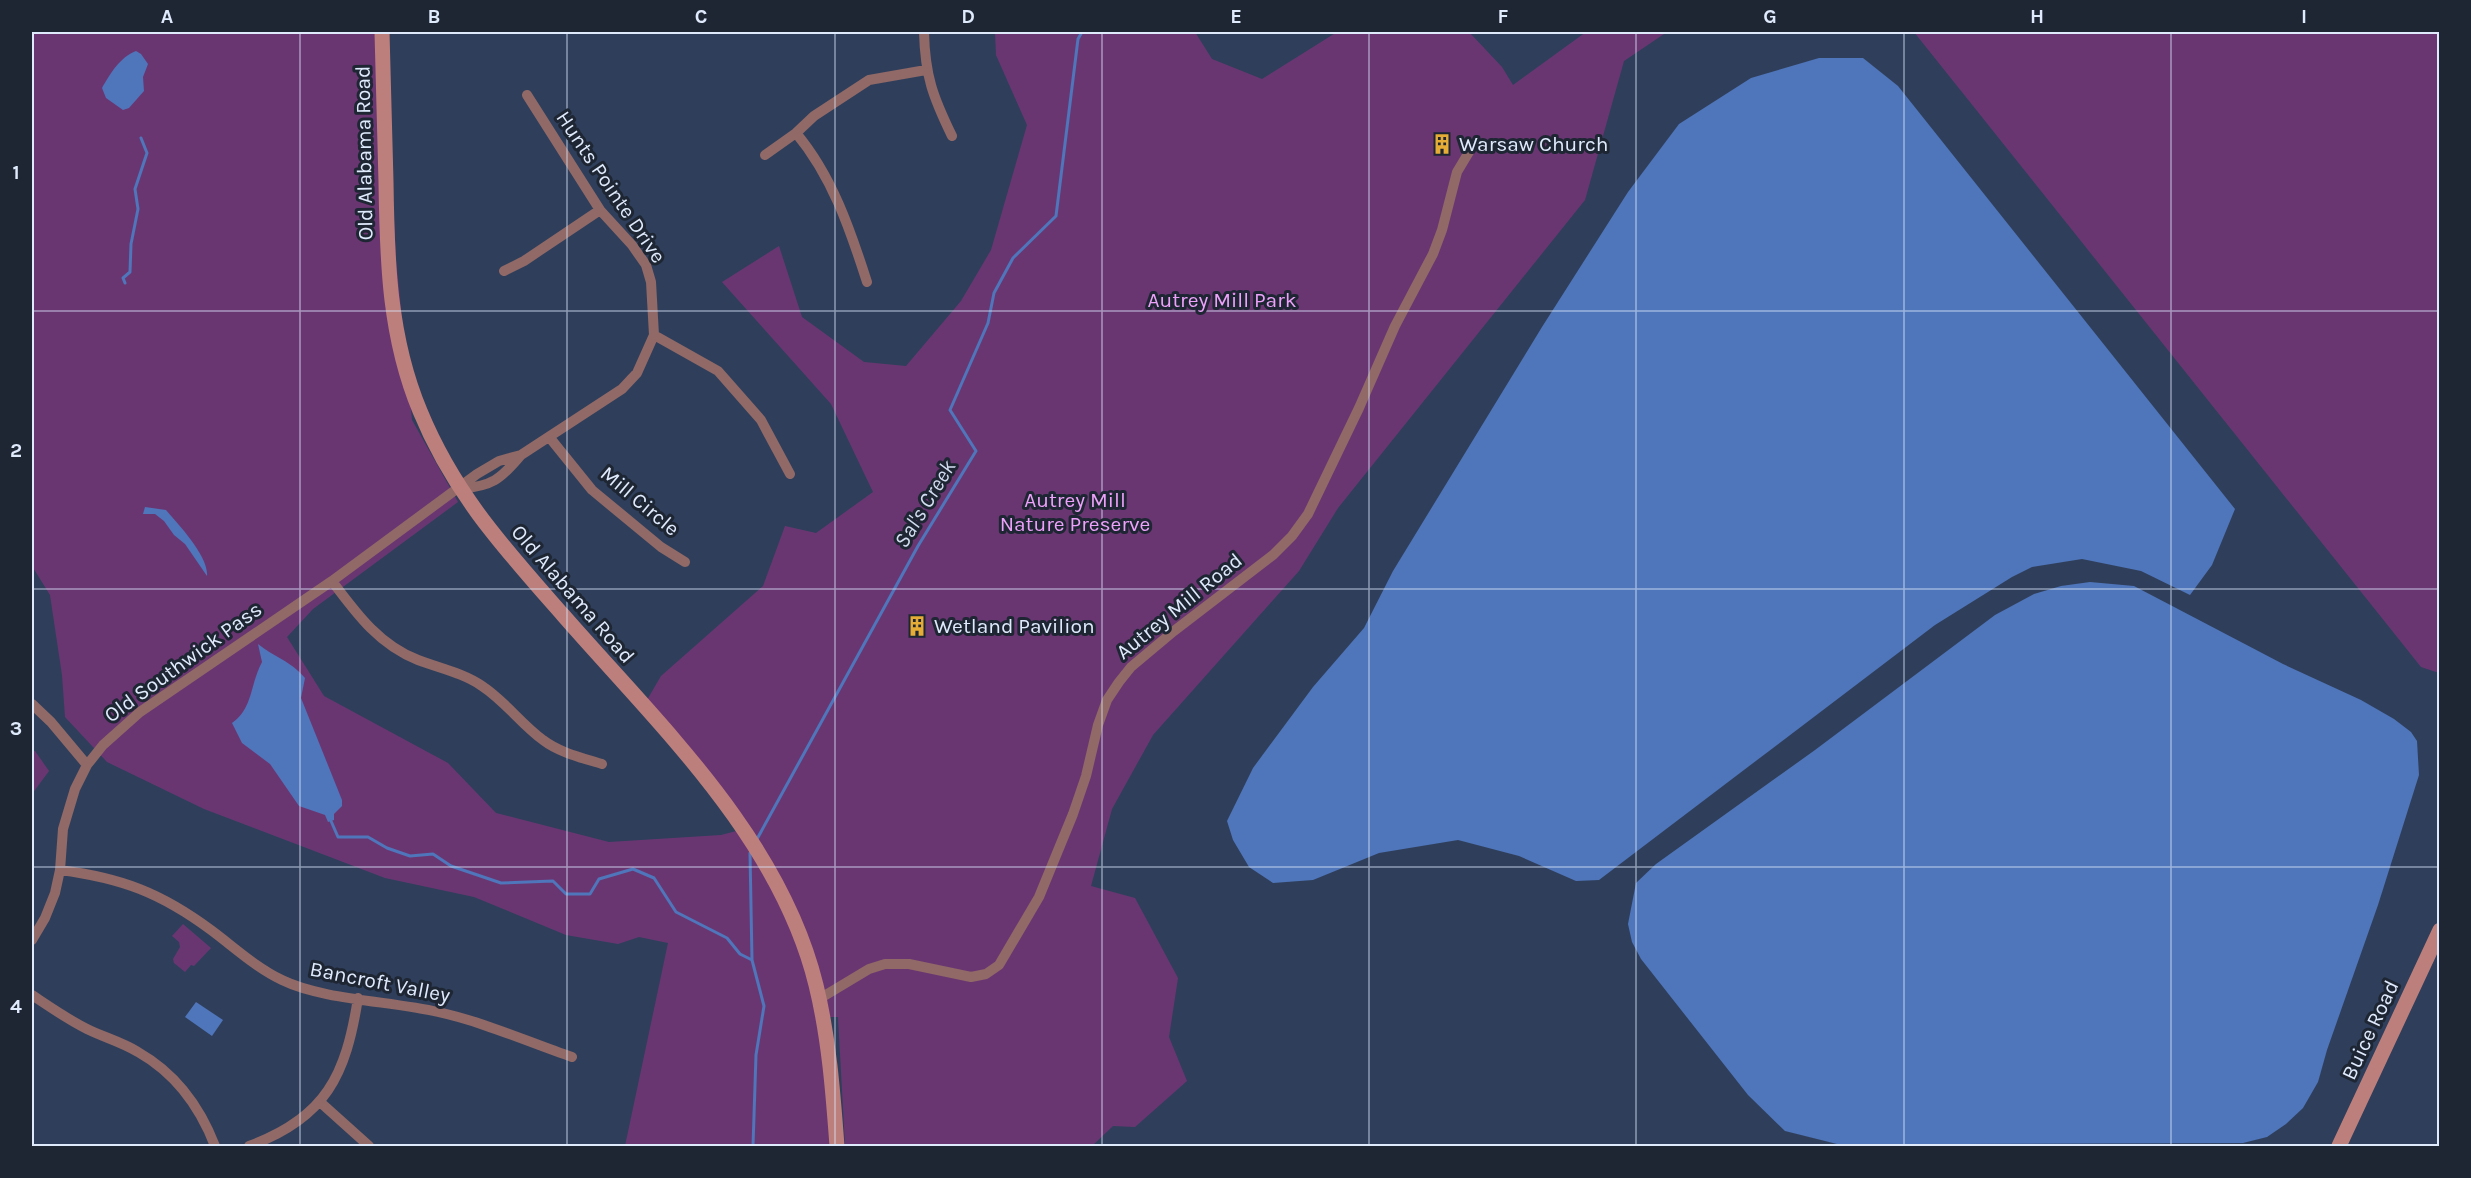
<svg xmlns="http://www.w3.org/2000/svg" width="2471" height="1178" viewBox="0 0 2471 1178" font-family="Karla,sans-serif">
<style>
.green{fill:#6a3672;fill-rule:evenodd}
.water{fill:#4f75ba}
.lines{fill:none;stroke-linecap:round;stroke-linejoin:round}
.stream{stroke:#4f75ba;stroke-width:3}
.street{stroke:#916967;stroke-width:10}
.secondary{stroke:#bd7f7c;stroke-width:15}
.grid{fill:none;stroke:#dfeafc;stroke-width:1.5;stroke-opacity:0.55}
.labels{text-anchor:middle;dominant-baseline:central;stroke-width:6;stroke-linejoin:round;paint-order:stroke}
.poi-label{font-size:21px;fill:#dfeafc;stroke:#1e2633;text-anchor:start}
.street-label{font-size:21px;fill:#dfeafc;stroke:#1e2633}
.park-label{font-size:21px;fill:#eea1fa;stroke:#1e2633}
.water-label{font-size:22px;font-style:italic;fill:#d1dcef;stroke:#1e2633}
.neatline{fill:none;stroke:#dfeafc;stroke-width:2}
.grid-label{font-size:20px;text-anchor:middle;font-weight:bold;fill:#dfeafc}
</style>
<rect width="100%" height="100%" fill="#2f3f5b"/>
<path class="green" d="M 32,32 L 385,32 L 396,259 L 412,420 L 458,502 L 313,609 L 287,637 L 324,696 L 448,763 L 496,813 L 609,842 L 721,835 L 744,829 L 647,700 L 661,676 L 763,586 L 785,526 L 816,533 L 873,492 L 831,404 L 722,282 L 779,246 L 802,317 L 864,362 L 906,366 L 961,301 L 991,250 L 1027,125 L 996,55 L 995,32 L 1195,32 L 1212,59 L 1262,79 L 1337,32 L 1469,32 L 1502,67 L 1513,85 L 1586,32 L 1667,32 L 1624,61 L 1585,200 L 1338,508 L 1299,571 L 1153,735 L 1112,809 L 1091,886 L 1135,898 L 1178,978 L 1169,1037 L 1187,1081 L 1135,1127 L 1113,1126 L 1092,1146 L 625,1146 L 668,943 L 639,937 L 618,944 L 566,935 L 474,897 L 385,878 L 204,809 L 107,762 L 65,717 L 62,675 L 50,595 L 32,566 ZM 825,1017 L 838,1017 L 845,1145 L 844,1145 Z
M 1914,32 L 2439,32 L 2439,673 L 2421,667 Z
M 32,751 L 35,751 L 49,771 L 32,794 Z
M 183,924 L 211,948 L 194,966 L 191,965 L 185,972 L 174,963 L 173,959 L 180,947 L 179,942 L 172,936 Z"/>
<path class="water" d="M 136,51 L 141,54 L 148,64 L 143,77 L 144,91 L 129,108 L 123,110 L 106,98 L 102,88 C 110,74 120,57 136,51 Z
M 1819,58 L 1863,58 L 1898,86 L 2235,509 L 2212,565 L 2190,595 L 2141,571 L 2082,559 L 2032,567 L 2012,577 L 1935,625 L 1599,880 L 1576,881 L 1519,856 L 1458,840 L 1379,853 L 1313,880 L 1273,883 L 1249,867 L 1233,840 L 1227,821 L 1253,768 L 1313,687 L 1364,628 L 1393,571 L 1542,327 L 1628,192 L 1679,124 L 1751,78 Z
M 145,507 L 166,510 C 179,525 209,557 207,576 L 185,544 L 174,535 L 164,521 L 155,514 L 143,514 Z
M 2090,582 L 2134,586 L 2283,664 L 2361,700 L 2394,719 L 2411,732 L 2417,741 L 2419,775 L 2378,905 L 2327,1050 L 2318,1082 L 2303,1108 L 2286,1124 L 2267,1137 L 2243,1143 L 1960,1144 L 1918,1146 L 1845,1146 L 1785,1131 L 1748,1095 L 1641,959 L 1632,942 L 1628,924 L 1636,883 L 1656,864 L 1815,750 L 1995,615 L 2034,594 L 2061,586 Z
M 258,644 C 274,657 291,661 305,678 L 301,698 L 342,800 L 342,806 L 334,814 L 334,820 L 328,822 L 325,815 L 299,806 L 270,764 L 242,743 L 232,723 C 253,709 250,684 262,662 Z
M 196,1002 L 223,1020 L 212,1036 L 185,1017 Z"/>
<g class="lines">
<path class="stream" d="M 125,283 L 123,278 L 130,272 L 131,244 L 138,209 L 135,189 L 147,153 L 141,138
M 331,821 L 338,837 L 368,837 L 387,848 L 410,856 L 433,854 L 451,866 L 501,883 L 553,881 L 566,894 L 590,894 L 599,879 L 633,869 L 654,878 L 676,912 L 727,938 L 740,954 L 752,960
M 757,839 L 918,546 L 976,451 L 950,410 L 988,323 L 994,293 L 1013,258 L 1056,216 L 1078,39 L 1082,32
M 750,853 L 752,960 L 764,1006 L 756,1055 L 753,1146"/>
<path class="street" d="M 924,32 C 925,76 933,97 952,136
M 796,133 C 832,176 850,229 867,282
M 765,155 L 796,133 L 814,116 L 869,80 L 926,70
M 504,271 L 524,261 L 600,210
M 654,335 L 718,371 L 761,420 L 790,474
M 550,438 L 592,490 L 661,547 L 685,562
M 460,489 C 492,486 500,480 521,455
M 332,581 C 356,613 379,645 418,660 C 439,668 463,673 482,686 C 505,701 521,724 543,740 C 560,753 583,758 602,764
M 32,704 L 51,722 L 87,765
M 60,870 C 122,878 161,893 211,930 C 234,947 255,967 282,980 C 323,1000 391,1001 438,1012 C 484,1022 528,1042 572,1057
M 32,940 L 45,918 L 55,893 L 60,870 L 63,829 L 75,789 L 87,765 L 103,745 L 140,712 L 332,581 L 477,474 L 499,461 L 521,455 L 622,389 L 637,373 L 654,335 L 651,282 L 646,265 L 632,245 L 600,210 L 527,95
M 32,995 C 50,1007 67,1019 87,1029 C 103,1037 122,1042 138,1052 C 175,1073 200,1107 215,1146
M 819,999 L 869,969 L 885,964 L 909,964 L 971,977 L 986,974 L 999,965 L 1039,897 L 1073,814 L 1086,776 L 1098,725 L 1107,700 L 1119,682 L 1131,667 L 1174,631 L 1273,555 L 1292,536 L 1308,514 L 1359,408 L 1395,326 L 1433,254 L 1442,230 L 1457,172 L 1472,147
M 320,1102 L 369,1146
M 249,1146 C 326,1118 346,1075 358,998"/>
<path class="secondary" d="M 382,32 C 383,82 385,132 386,182 C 387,260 389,337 420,411 C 454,494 505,549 563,615 C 659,725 780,838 816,985 C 829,1038 833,1092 837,1146
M 2339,1146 L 2440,930"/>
</g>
<path class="grid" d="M 300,32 L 300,1146M 567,32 L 567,1146M 835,32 L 835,1146M 1102,32 L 1102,1146M 1369,32 L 1369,1146M 1636,32 L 1636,1146M 1904,32 L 1904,1146M 2171,32 L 2171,1146M 32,311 L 2440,311M 32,589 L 2440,589M 32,867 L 2440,867"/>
<defs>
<g id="building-bare" transform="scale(1.62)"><path d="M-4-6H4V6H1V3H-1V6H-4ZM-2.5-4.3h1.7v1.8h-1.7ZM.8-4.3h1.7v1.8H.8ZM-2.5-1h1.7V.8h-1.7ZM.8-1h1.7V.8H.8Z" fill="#e5ad36" stroke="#1e2633" stroke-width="2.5" paint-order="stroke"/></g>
</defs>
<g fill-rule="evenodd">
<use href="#building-bare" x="1442" y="144"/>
<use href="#building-bare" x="917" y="626"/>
</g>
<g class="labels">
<g class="poi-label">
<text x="1459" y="144">Warsaw Church</text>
<text x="934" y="626">Wetland Pavilion</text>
</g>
<g class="street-label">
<text transform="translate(364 153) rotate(-91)">Old Alabama Road</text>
<text transform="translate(611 187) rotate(56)">Hunts Pointe Drive</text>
<text transform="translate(640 501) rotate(40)">Mill Circle</text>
<text transform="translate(573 594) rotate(49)">Old Alabama Road</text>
<text transform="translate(1179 606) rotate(-39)">Autrey Mill Road</text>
<text transform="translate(183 662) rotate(-36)">Old Southwick Pass</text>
<text transform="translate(380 982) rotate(11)">Bancroft Valley</text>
<text transform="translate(2370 1030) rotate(-65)">Buice Road</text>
</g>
<g class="park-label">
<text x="1222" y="300">Autrey Mill Park</text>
<text x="1075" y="500">Autrey Mill<tspan x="1075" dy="24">Nature Preserve</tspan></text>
</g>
<g class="water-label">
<text transform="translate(925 504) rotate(-59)">Sal's Creek</text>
</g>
</g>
<rect width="2471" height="1178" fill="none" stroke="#1e2633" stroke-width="66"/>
<rect x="33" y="33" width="2405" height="1112" class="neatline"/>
<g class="grid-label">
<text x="167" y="23">A</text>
<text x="434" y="23">B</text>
<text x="701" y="23">C</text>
<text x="968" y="23">D</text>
<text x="1236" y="23">E</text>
<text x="1503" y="23">F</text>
<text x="1770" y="23">G</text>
<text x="2037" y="23">H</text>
<text x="2304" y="23">I</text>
<text x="16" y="179">1</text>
<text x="16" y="457">2</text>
<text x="16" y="735">3</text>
<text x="16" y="1013">4</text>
</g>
</svg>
